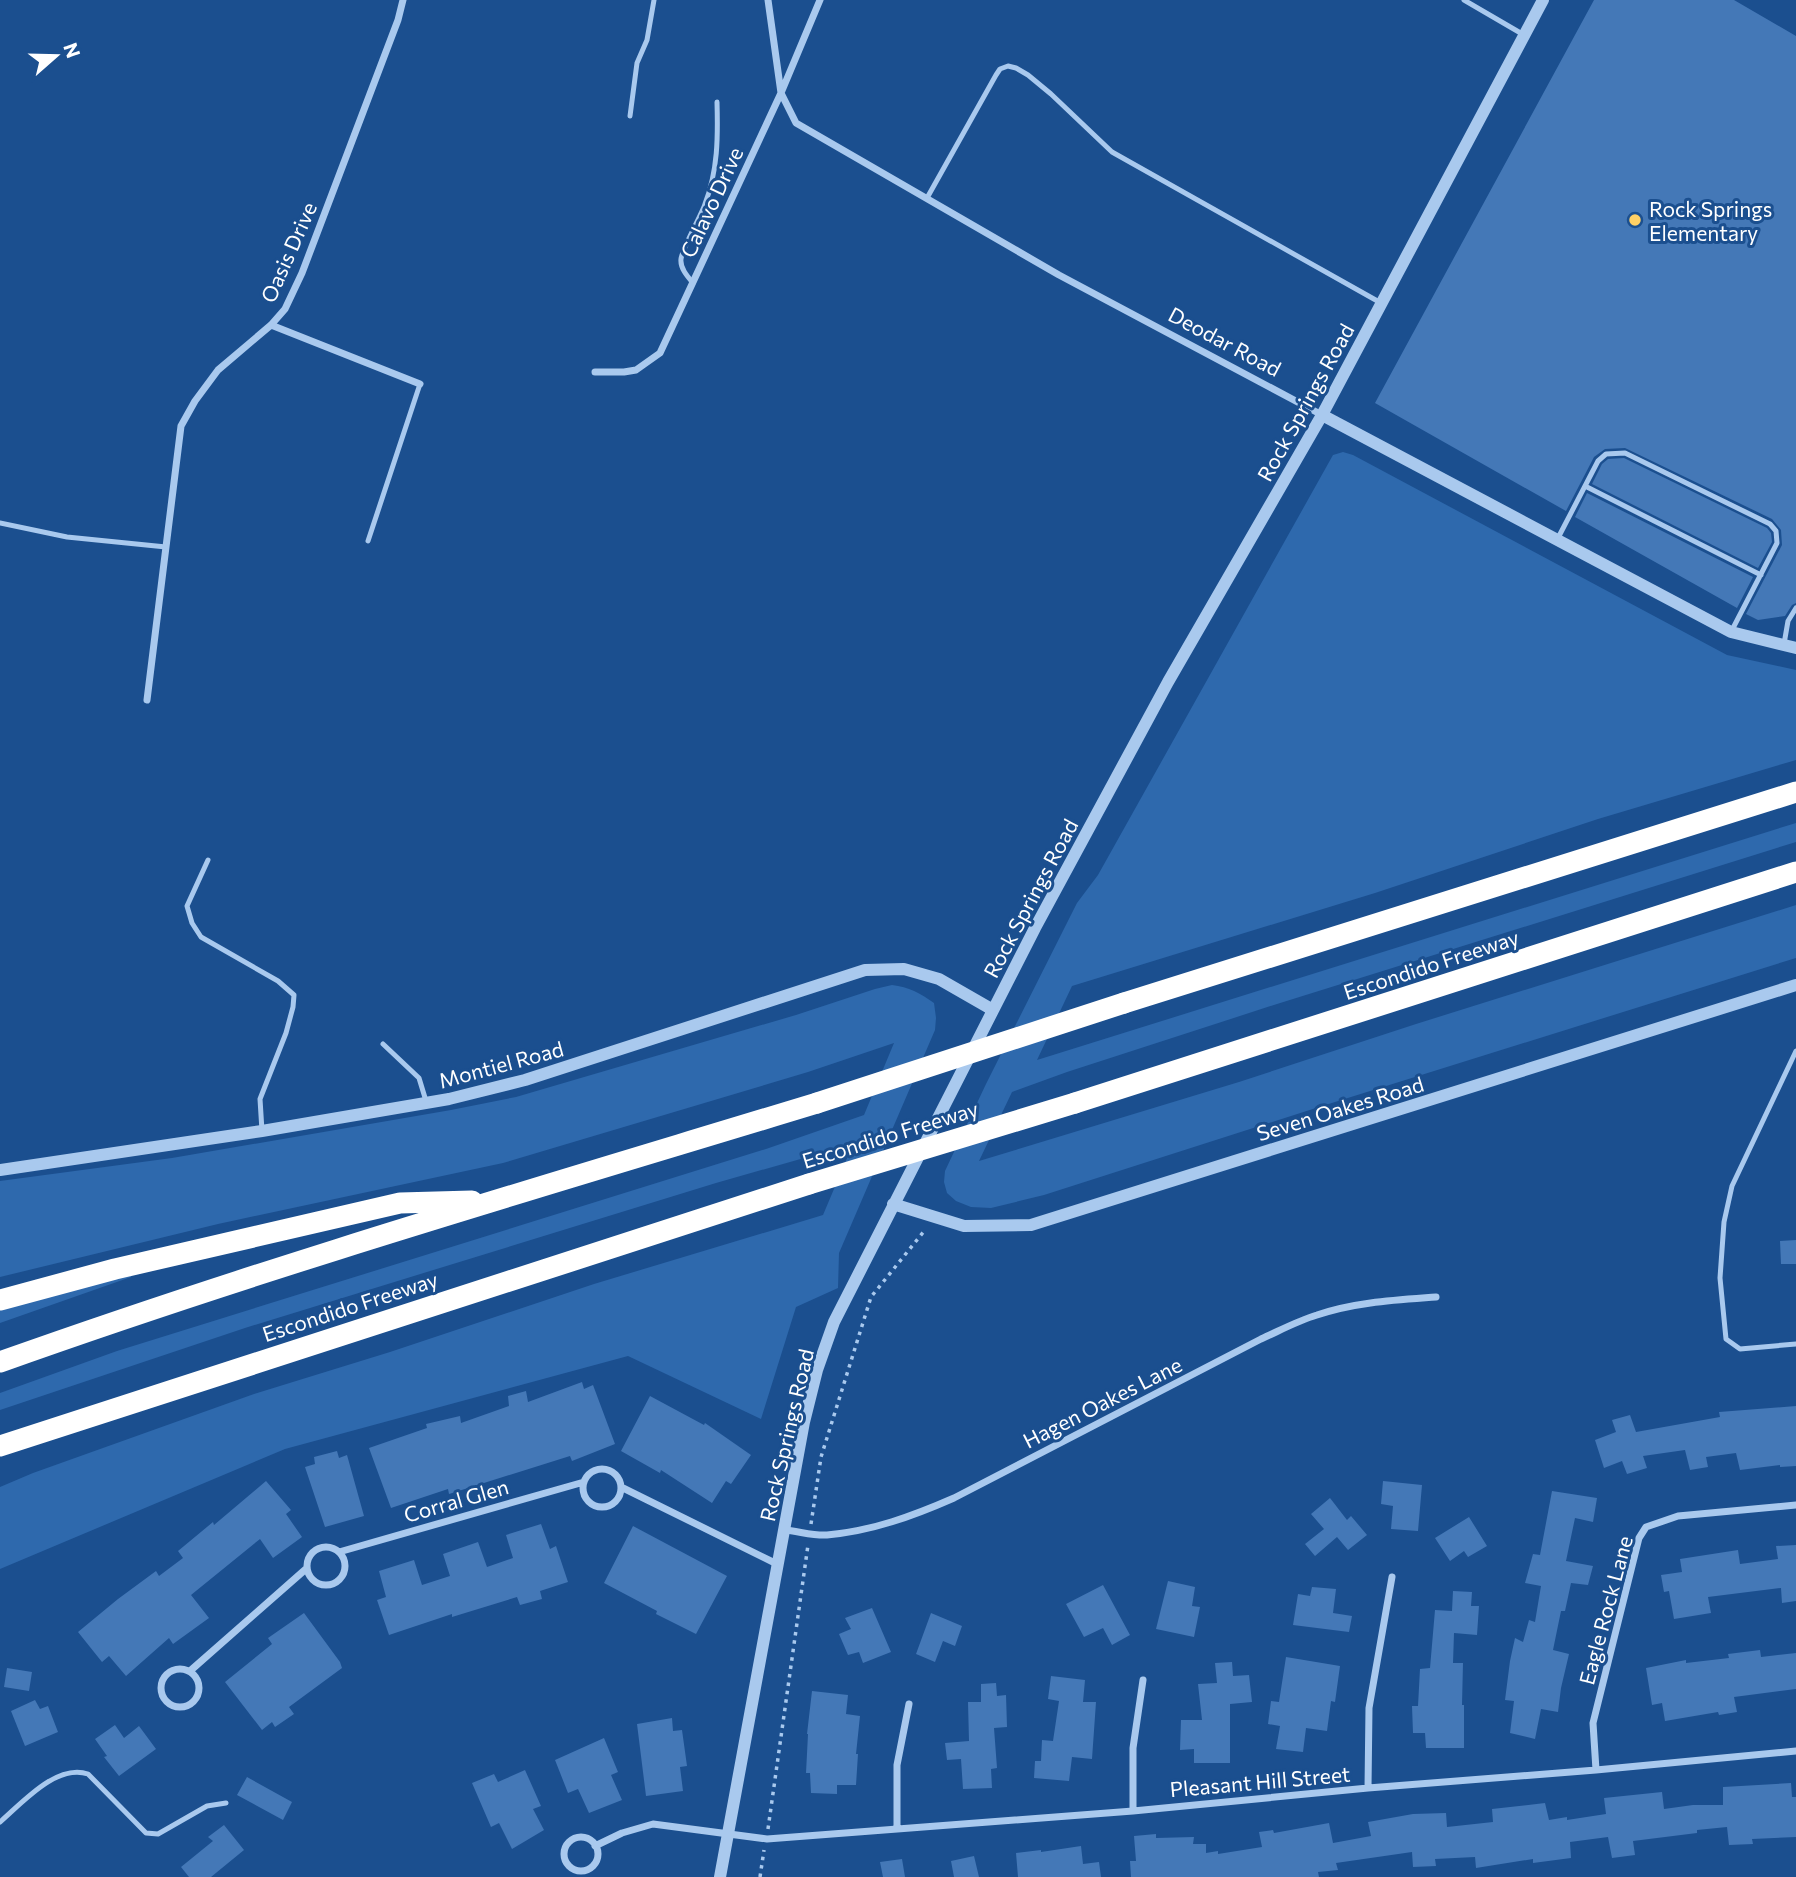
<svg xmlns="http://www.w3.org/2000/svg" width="1796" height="1877" viewBox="0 0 1796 1877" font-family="Commissioner,sans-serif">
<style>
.green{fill:#2e69ad}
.building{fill:#4478b7}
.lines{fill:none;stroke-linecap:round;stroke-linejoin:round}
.path{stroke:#a9c9ee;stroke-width:3.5;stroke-dasharray:3.5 5;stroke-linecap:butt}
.service{stroke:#a9c9ee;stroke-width:5}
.minor{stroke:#a9c9ee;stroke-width:7}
.tertiary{stroke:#a9c9ee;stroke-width:12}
.motorway{stroke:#fff;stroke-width:21}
.motorway-bridge{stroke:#fff;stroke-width:21}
.poi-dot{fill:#ffd166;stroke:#1b4f8f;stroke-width:2.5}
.labels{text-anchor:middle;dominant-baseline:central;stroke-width:6;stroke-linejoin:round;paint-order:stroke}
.street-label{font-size:21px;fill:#fff;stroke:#1b4f8f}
.poi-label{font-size:21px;fill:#fff;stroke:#1b4f8f;text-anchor:start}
</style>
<rect width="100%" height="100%" fill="#1b4f8f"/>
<path class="green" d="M 1343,452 L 1353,455 L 1727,655 L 1796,670 L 1796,760 L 1598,819 L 1375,893 L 1072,986 L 1037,1060 L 1796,823 L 1796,842 L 1277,1004 L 1067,1072 L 1012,1092 L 979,1161 L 1239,1082 L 1416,1024 L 1796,905 L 1796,958 L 1319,1107 L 1044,1195 L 991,1208 L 971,1207 L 956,1201 L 947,1193 L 944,1182 L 945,1171 L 986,1084 L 1077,903 L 1098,875 L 1333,455 Z
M 892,985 C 909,987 920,993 934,1003 L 936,1018 L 935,1030 L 839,1253 L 838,1288 L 796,1307 L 761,1419 L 628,1356 L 285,1449 L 0,1569 L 0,1487 L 33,1473 L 254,1394 L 390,1352 L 594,1284 L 823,1215 L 853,1144 L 716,1183 L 245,1328 L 0,1410 L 0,1393 L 117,1351 L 766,1149 L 864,1115 L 894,1043 L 808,1072 L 503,1163 L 218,1224 L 0,1277 L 0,1181 L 172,1158 L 451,1110 L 516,1097 L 796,1015 L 875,989 Z
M 132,1273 L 131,1277 L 0,1323 L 0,1308 Z"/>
<path class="building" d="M 1594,0 L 1734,0 L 1796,36 L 1796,603 L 1792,605 L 1785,616 L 1758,620 L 1746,614 L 1782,545 L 1781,530 L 1772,519 L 1625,448 L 1605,449 L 1594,457 L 1566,511 L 1375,403 Z
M 1624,458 L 1767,528 L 1771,533 L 1772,542 L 1758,568 L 1592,484 L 1602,464 L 1608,459 Z
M 1587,493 L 1753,577 L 1737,608 L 1575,517 Z
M 1796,1240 L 1796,1264 L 1781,1264 L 1780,1241 Z
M 582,1382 L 584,1389 L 593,1385 L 615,1444 L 572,1461 L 570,1456 L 449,1494 L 448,1489 L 391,1508 L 369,1448 L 427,1428 L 426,1424 L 460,1416 L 461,1423 L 509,1406 L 508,1396 L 526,1391 L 528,1402 Z
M 650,1396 L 704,1425 L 705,1423 L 751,1455 L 731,1484 L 726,1481 L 712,1503 L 661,1470 L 660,1473 L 621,1451 Z
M 1796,1406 L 1796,1466 L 1780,1467 L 1780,1465 L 1740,1470 L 1736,1453 L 1706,1457 L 1708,1467 L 1690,1470 L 1685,1450 L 1643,1456 L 1647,1468 L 1627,1474 L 1622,1461 L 1604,1468 L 1595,1440 L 1616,1432 L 1612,1420 L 1630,1415 L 1636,1432 L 1720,1417 L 1719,1412 Z
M 337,1451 L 339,1458 L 347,1455 L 364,1516 L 325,1527 L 305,1467 L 315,1464 L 314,1457 Z
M 266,1481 L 291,1510 L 286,1514 L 302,1537 L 273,1558 L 260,1539 L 191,1595 L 209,1618 L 173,1644 L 169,1638 L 126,1676 L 109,1656 L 102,1662 L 78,1632 L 118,1599 L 156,1571 L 159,1576 L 183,1558 L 178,1551 L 213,1522 L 214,1525 Z
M 1383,1481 L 1422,1485 L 1418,1531 L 1391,1529 L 1393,1506 L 1381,1504 Z
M 1552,1491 L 1597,1498 L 1593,1522 L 1575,1518 L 1566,1561 L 1593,1566 L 1588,1585 L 1571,1583 L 1565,1611 L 1561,1611 L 1553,1650 L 1569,1654 L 1561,1688 L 1558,1712 L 1541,1709 L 1535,1739 L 1510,1733 L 1514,1701 L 1505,1700 L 1510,1661 L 1515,1638 L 1523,1642 L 1529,1620 L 1535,1622 L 1541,1586 L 1525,1583 L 1533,1554 L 1540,1555 Z
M 1330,1498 L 1347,1520 L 1351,1516 L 1367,1535 L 1348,1550 L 1337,1537 L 1315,1556 L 1305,1544 L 1324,1529 L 1311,1514 Z
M 1469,1517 L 1487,1546 L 1468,1557 L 1464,1551 L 1450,1561 L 1435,1538 Z
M 541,1524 L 550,1549 L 556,1546 L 568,1582 L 540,1591 L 542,1599 L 520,1605 L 517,1597 L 452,1617 L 452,1614 L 389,1635 L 377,1600 L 386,1597 L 379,1571 L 414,1560 L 422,1585 L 450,1576 L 443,1554 L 478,1542 L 487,1567 L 513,1558 L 506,1535 Z
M 633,1526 L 727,1576 L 696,1634 L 656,1614 L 657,1611 L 604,1583 Z
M 1796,1545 L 1796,1601 L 1782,1603 L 1781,1588 L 1708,1597 L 1711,1613 L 1674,1619 L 1669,1591 L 1664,1592 L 1661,1575 L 1682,1572 L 1680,1559 L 1738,1550 L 1740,1564 L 1778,1559 L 1776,1546 Z
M 1168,1581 L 1195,1587 L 1192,1606 L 1200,1607 L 1194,1637 L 1156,1629 Z
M 1103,1585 L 1130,1635 L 1112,1645 L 1103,1628 L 1084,1637 L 1066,1604 Z
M 1312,1587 L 1336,1589 L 1333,1613 L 1352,1616 L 1349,1632 L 1293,1625 L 1298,1594 L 1310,1596 Z
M 1453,1591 L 1472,1592 L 1471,1606 L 1479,1606 L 1477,1635 L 1454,1633 L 1453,1663 L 1463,1663 L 1462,1705 L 1464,1705 L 1464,1748 L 1426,1748 L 1425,1733 L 1413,1733 L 1412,1706 L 1418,1706 L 1420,1669 L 1430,1668 L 1435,1610 L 1452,1611 Z
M 872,1608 L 891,1652 L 863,1663 L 859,1652 L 848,1655 L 839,1634 L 851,1629 L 845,1618 Z
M 304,1613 L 340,1662 L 342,1668 L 289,1707 L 294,1714 L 275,1727 L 272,1722 L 262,1730 L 225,1682 L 272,1644 L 268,1638 Z
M 931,1613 L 962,1626 L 955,1646 L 943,1641 L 935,1662 L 916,1654 Z
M 1760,1650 L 1761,1657 L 1796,1653 L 1796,1689 L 1734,1697 L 1737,1712 L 1719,1715 L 1718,1712 L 1665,1721 L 1662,1703 L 1652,1705 L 1646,1668 L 1686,1660 L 1686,1663 L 1729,1658 L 1728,1654 Z
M 1286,1657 L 1340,1666 L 1335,1702 L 1331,1701 L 1327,1731 L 1306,1728 L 1303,1752 L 1276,1749 L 1280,1726 L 1268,1724 L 1271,1701 L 1279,1702 Z
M 1232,1662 L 1233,1676 L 1249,1675 L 1252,1702 L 1230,1704 L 1230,1763 L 1194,1763 L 1194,1749 L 1180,1750 L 1181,1720 L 1202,1720 L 1198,1684 L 1217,1683 L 1215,1663 Z
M 7,1668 L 32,1672 L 29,1691 L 4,1687 Z
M 1051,1676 L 1085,1680 L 1083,1702 L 1096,1702 L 1092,1759 L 1072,1757 L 1069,1781 L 1034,1778 L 1035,1761 L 1041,1761 L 1042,1740 L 1053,1741 L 1059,1701 L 1048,1699 Z
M 996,1683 L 997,1696 L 1006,1695 L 1007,1727 L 994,1728 L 997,1768 L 991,1769 L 992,1788 L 963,1789 L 961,1759 L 947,1760 L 945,1743 L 969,1741 L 968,1702 L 981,1702 L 981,1684 Z
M 812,1691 L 848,1695 L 846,1714 L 860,1716 L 856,1754 L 858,1754 L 856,1785 L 837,1785 L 837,1794 L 811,1793 L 810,1773 L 806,1773 L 808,1734 L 807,1734 Z
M 35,1700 L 40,1709 L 48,1706 L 58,1732 L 25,1746 L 11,1711 Z
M 672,1718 L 673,1731 L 682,1730 L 687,1766 L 680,1767 L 683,1791 L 646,1796 L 637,1724 Z
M 115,1725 L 124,1738 L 139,1726 L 156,1749 L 119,1776 L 104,1757 L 107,1756 L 95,1739 Z
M 604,1738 L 618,1772 L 611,1775 L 622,1800 L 589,1813 L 578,1789 L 568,1793 L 555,1760 Z
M 525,1770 L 541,1806 L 533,1809 L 544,1830 L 512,1849 L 499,1823 L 491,1827 L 472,1783 L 494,1774 L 498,1782 Z
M 247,1777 L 292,1802 L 283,1820 L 237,1795 Z
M 1791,1783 L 1792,1797 L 1796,1797 L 1796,1837 L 1752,1839 L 1753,1844 L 1729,1845 L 1727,1827 L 1697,1830 L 1697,1833 L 1633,1841 L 1635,1855 L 1612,1858 L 1608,1837 L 1570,1842 L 1571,1858 L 1533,1863 L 1533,1859 L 1476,1868 L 1475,1857 L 1435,1859 L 1436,1866 L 1413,1867 L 1412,1852 L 1336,1863 L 1338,1870 L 1318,1872 L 1319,1877 L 1131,1877 L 1130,1861 L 1136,1861 L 1134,1836 L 1156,1834 L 1156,1838 L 1194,1837 L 1193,1844 L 1206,1844 L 1206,1853 L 1218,1851 L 1218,1854 L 1262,1847 L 1259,1832 L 1273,1830 L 1274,1833 L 1329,1823 L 1333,1843 L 1371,1836 L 1368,1822 L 1413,1814 L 1446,1813 L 1447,1827 L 1493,1822 L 1492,1809 L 1545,1803 L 1549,1820 L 1567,1817 L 1567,1820 L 1606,1814 L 1604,1798 L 1662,1792 L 1664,1809 L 1693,1805 L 1723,1805 L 1723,1787 Z
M 224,1825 L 244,1850 L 211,1877 L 189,1877 L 181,1867 L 213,1841 L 208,1837 Z
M 1081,1846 L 1083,1864 L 1099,1862 L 1101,1877 L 1018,1877 L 1016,1853 L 1041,1850 L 1041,1852 Z
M 974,1856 L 979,1877 L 954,1877 L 951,1861 Z
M 902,1859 L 905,1877 L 883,1877 L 880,1862 Z"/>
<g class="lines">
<path class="path" d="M 811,1524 L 821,1457 L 871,1297 L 925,1230
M 768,1829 L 808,1545
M 760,1877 L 764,1850"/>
<path class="service" d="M 1464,0 L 1524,35
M 630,116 L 637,63 L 647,40 L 654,0
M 927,198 L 996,75 L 1000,69 L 1008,66 L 1016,68 L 1028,75 L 1051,94 L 1112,152 L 1381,303
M 693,283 C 687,276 680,268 681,259 C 682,249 701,216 705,204 C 718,170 718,137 717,102
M 1585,486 L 1761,575
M 0,523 L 67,537 L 166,547
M 1558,538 L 1598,461 L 1606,454 L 1625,453 L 1770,524 L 1776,531 L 1777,543 L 1731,632
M 368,541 L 420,384
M 1784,644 L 1788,621 L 1796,608
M 208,860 L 187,906 L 192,923 L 201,937 L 278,981 L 294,995 L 293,1007 L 286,1033 L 260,1099 L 262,1131
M 383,1044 L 419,1078 L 426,1101
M 1796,1051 L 1732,1186 L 1724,1222 L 1720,1278 L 1726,1339 L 1740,1349 L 1796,1344
M 0,1822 C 22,1803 57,1763 88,1774 L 146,1833 L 158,1834 L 207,1806 L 226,1803"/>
<path class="minor" d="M 768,0 L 781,93 L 796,123 L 1059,275 L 1322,415
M 271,325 L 420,384
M 595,372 L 624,372 L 636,370 L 660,353 L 781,93 L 820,0
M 147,700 L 181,426 L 195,401 L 218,370 L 271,325 L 285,309 L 302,273 L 398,20 L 403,0
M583 1488a19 19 0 1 1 38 0a19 19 0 1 1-38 0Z
M 621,1487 L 777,1564
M 784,1530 C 798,1531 813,1536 827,1535 C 872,1531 913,1516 954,1498 L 1261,1339 C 1279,1331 1297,1321 1317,1315 C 1355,1302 1396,1300 1436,1297
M307 1566a19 19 0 1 1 38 0a19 19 0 1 1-38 0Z
M 339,1552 L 584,1482
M161 1688a19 19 0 1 1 38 0a19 19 0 1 1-38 0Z
M 190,1671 L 307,1568
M 1596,1770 L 1593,1723 L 1639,1538 L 1646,1527 L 1678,1516 L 1796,1505
M 1368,1788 L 1369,1708 L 1392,1577
M 1133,1811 L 1133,1748 L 1143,1680
M 897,1829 L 897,1765 L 909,1704
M564 1854a17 17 0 1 1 34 0a17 17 0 1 1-34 0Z
M 595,1846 L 622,1833 L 653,1824 L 767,1839 L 1133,1811 L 1368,1788 L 1596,1770 L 1796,1751"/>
<path class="tertiary" d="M 1322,415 L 1731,632 L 1796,648
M 0,1170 L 262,1131 L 449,1099 L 525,1080 L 865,970 L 904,969 L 939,979 L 993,1010
M 893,1204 L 964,1226 L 1031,1225 L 1796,985
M 720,1877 L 804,1422 L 817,1370 L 834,1322 L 1035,928 L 1168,682 L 1322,415 L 1543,0"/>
<path class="motorway" d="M 1124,1003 L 1796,792
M 1075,1103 L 1796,872
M 0,1300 L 115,1269 L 400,1203 L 472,1201
M 0,1362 C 269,1266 544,1186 817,1103
M 0,1446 L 809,1184"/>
<path class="motorway-bridge" d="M 817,1103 L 1124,1003
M 809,1184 L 1075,1103"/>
</g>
<circle class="poi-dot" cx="1635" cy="220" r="7"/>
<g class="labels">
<g class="street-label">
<text transform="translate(711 202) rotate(-65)">Calavo Drive</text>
<text transform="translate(288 252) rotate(-66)">Oasis Drive</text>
<text transform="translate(1225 341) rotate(28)">Deodar Road</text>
<text transform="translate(1305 402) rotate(-61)">Rock Springs Road</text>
<text transform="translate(1030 898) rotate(-62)">Rock Springs Road</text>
<text transform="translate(1431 964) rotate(-18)">Escondido Freeway</text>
<text transform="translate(501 1064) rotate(-15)">Montiel Road</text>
<text transform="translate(1340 1108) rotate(-17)">Seven Oakes Road</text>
<text transform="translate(890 1134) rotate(-17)">Escondido Freeway</text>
<text transform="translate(350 1306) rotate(-18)">Escondido Freeway</text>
<text transform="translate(1102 1402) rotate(-27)">Hagen Oakes Lane</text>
<text transform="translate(786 1435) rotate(-77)">Rock Springs Road</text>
<text transform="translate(456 1500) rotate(-16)">Corral Glen</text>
<text transform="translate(1605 1610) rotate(-75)">Eagle Rock Lane</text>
<text transform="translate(1260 1781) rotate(-5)">Pleasant Hill Street</text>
</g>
<g class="poi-label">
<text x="1649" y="208">Rock Springs<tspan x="1649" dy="24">Elementary</tspan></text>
</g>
</g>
<g transform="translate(56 56) rotate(70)" stroke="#1b4f8f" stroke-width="5" paint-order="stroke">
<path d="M0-5L12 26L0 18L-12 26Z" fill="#ffffff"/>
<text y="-10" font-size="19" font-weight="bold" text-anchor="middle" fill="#ffffff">N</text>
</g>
</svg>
